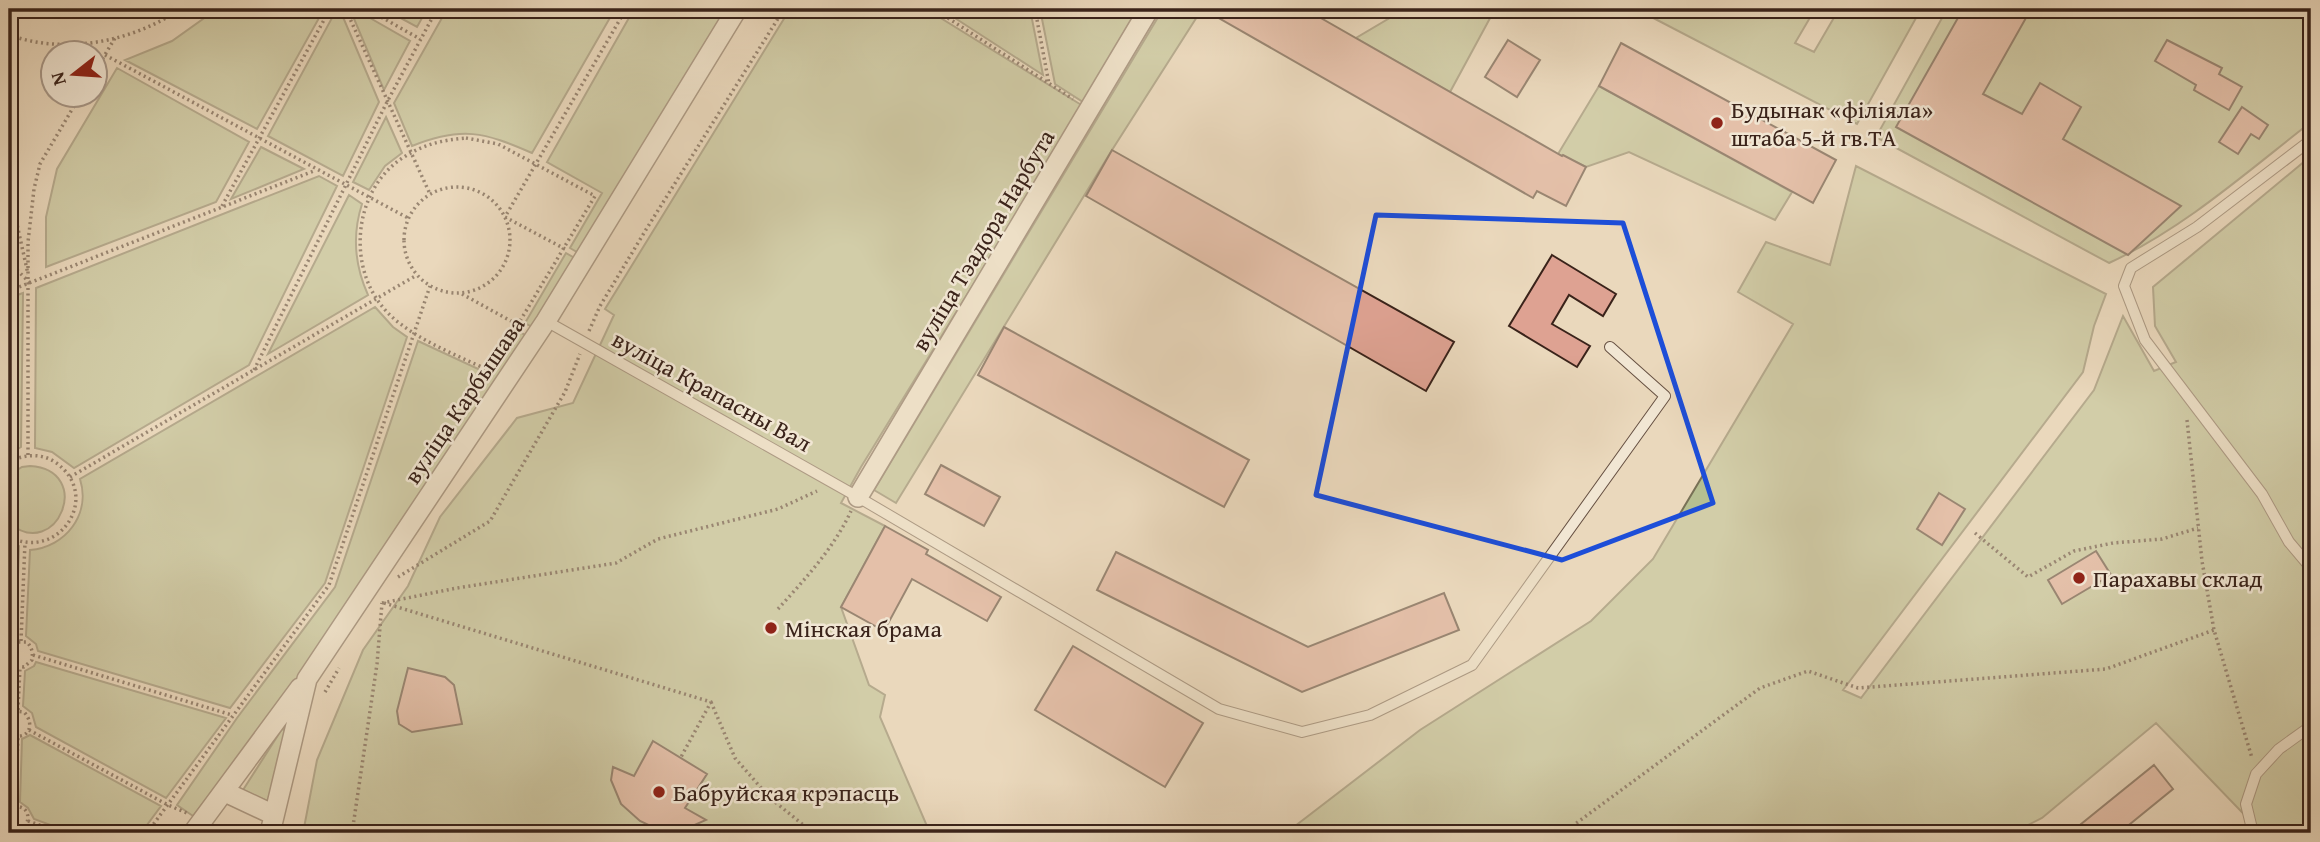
<svg xmlns="http://www.w3.org/2000/svg" width="2320" height="842" viewBox="0 0 2320 842" font-family="'Gentium Book Plus',serif">
<style>
.green{fill:#b6bf91;stroke:#787156;stroke-width:2}
.building{fill:#dea292;stroke:#3a231a;stroke-width:2}
.lines{fill:none;stroke-linecap:round;stroke-linejoin:round}
.service-casing{stroke:#665042;stroke-width:12}
.minor-casing{stroke:#665042;stroke-width:22}
.path{stroke:#3a231a;stroke-width:3.5;stroke-dasharray:2 3.5;stroke-linecap:butt}
.service{stroke:#f1e6d3;stroke-width:10}
.minor{stroke:#f1e6d3;stroke-width:19}
.marked{fill:none;stroke:#1d4ed8;stroke-width:5;stroke-linejoin:round}
.poi-dot{fill:#8f2418;stroke:#f1e6d3;stroke-width:2.5}
.labels{text-anchor:middle;dominant-baseline:central;stroke-width:5;stroke-linejoin:round;paint-order:stroke}
.poi-label{font-size:24px;fill:#3a231a;stroke:#f1e6d3;text-anchor:start}
.street-label{font-size:24px;fill:#3a231a;stroke:#f1e6d3}
</style>
<rect width="100%" height="100%" fill="#ead8bc"/>
<filter id="stains"><feTurbulence type="fractalNoise" baseFrequency=".00286" numOctaves="4"/><feColorMatrix values="0 0 0 0 .2 0 0 0 0 .09 0 0 0 0 .02 0 0 0 .5 -.17"/></filter>
<radialGradient id="worn" r=".72"><stop offset=".6" stop-color="#630" stop-opacity="0"/><stop offset="1" stop-color="#630" stop-opacity=".3"/></radialGradient>
<path class="green" d="M 217,9 L 324,9 L 257,129 L 125,60 L 172,41 Z
M 384,9 L 427,9 L 417,27 Z
M 447,9 L 615,9 L 532,153 C 484,132 462,126 412,146 L 394,103 Z
M 634,9 L 730,9 L 582,255 L 570,248 L 602,193 L 547,162 Z
M 790,9 L 926,9 L 1083,106 L 861,467 L 841,503 L 885,526 L 841,607 L 869,685 L 885,695 L 880,717 L 930,833 L 303,833 L 317,760 L 363,650 L 408,586 L 440,517 L 517,418 L 573,403 L 614,315 L 605,309 Z
M 945,9 L 1030,9 L 1043,75 L 944,11 Z
M 1040,9 L 1138,9 L 1083,102 L 1055,84 Z
M 1163,9 L 1202,9 L 1112,150 L 896,503 L 874,490 Z
M 1405,9 L 1495,9 L 1450,92 L 1356,38 Z
M 1636,9 L 1815,9 L 1795,43 L 1814,52 L 1839,9 L 1921,9 L 1857,124 Z
M 1947,9 L 2311,9 L 2311,122 C 2247,172 2183,229 2109,263 L 1876,137 Z
M 356,10 L 410,41 L 384,90 L 352,14 Z
M 333,16 L 343,17 L 379,102 L 343,176 L 268,136 Z
M 117,68 L 249,142 L 216,202 L 46,267 L 46,217 L 57,169 Z
M 1599,86 L 1792,192 L 1775,220 L 1629,152 L 1586,167 L 1558,154 Z
M 386,117 L 402,153 L 385,166 L 369,190 L 353,182 Z
M 261,147 L 304,169 L 231,199 Z
M 2311,156 L 2311,833 L 2262,833 L 2156,723 L 2042,818 L 2012,833 L 1286,833 L 1420,730 L 1591,621 L 1653,559 L 1793,324 L 1738,292 L 1766,242 L 1830,265 L 1856,166 L 2106,294 L 2094,326 L 2083,372 L 1843,690 L 1861,698 L 2094,390 L 2123,316 L 2154,371 L 2176,362 L 2155,326 L 2153,287 Z
M 319,176 L 337,186 L 249,365 L 74,468 L 52,452 L 35,448 L 36,288 Z
M 349,195 L 362,204 C 352,235 354,264 368,295 L 268,354 Z
M 566,253 L 578,260 L 534,328 L 525,323 Z
M 23,293 L 21,447 L 9,454 L 9,298 Z
M 375,307 L 393,327 L 407,337 L 325,583 L 230,708 L 38,651 L 36,644 L 26,636 L 30,550 C 66,547 91,514 80,479 Z
M 518,331 L 529,337 L 302,674 L 193,816 L 177,805 L 237,718 L 335,587 L 418,341 L 491,375 Z
M 30,466 C 95,470 57,563 9,523 L 9,475 L 22,467 Z
M 9,544 L 19,546 L 16,637 L 9,641 Z
M 36,662 L 226,718 L 166,798 L 36,727 L 32,713 L 23,706 L 25,671 L 34,666 Z
M 282,729 L 289,732 L 269,802 L 243,790 Z
M 30,735 L 161,806 L 141,833 L 72,833 L 34,819 L 28,808 L 20,802 L 22,739 Z"/>
<path class="building" d="M 1203,9 L 1305,9 L 1562,156 L 1563,155 L 1586,167 L 1566,206 L 1537,191 L 1533,198 Z
M 1963,9 L 2031,9 L 1983,94 L 2022,114 L 2040,83 L 2081,107 L 2063,139 L 2181,206 L 2128,255 L 1896,127 Z
M 1508,40 L 1540,60 L 1517,97 L 1485,77 Z
M 2167,40 L 2222,68 L 2219,74 L 2242,87 L 2229,110 L 2194,90 L 2196,85 L 2155,61 Z
M 1621,43 L 1836,160 L 1813,203 L 1599,86 Z
M 2242,107 L 2268,125 L 2259,139 L 2251,134 L 2238,154 L 2219,142 Z
M 1112,150 L 1454,342 L 1426,391 L 1086,196 Z
M 1552,255 L 1616,294 L 1603,316 L 1569,295 L 1552,324 L 1590,346 L 1577,367 L 1509,326 Z
M 1004,327 L 1249,460 L 1224,507 L 978,375 Z
M 941,465 L 1000,497 L 984,526 L 925,494 Z
M 1939,493 L 1965,509 L 1942,545 L 1917,529 Z
M 885,526 L 928,550 L 926,554 L 1001,597 L 987,621 L 912,579 L 884,631 L 841,607 Z
M 2096,551 L 2111,575 L 2062,604 L 2048,580 Z
M 1116,552 L 1308,647 L 1444,593 L 1459,630 L 1302,692 L 1097,590 Z
M 1073,646 L 1203,723 L 1165,787 L 1035,710 Z
M 408,668 L 445,677 L 454,685 L 462,724 L 412,732 L 399,724 L 397,711 Z
M 653,741 L 707,774 L 685,808 L 706,820 L 681,831 L 661,831 L 640,821 L 621,804 L 611,780 L 613,767 L 634,776 Z
M 2154,765 L 2173,789 L 2119,833 L 2070,833 Z"/>
<g class="lines">
<g class="service-casing">
<path id="service" d="M 2311,140 L 2197,227 L 2131,268 L 2124,286 L 2145,340 L 2262,494 L 2289,542 L 2311,568
M 546,321 L 858,497 L 1219,709 L 1302,732 L 1370,715 L 1472,665 L 1665,396 L 1610,347
M 2253,833 L 2246,804 L 2256,774 L 2279,749 L 2311,726"/>
</g>
<g class="minor-casing">
<path id="minor" d="M 858,497 L 1149,9
M 225,792 L 274,815
M 193,833 L 300,688
M 270,833 L 307,679 L 546,321 L 737,9"/>
</g>
<path class="path" d="M 331,9 L 339,11 L 349,9
M 367,9 L 420,39
M 934,9 L 1073,99
M 1035,9 L 1049,84
M 346,10 L 430,194
M 9,35 C 66,55 131,42 181,9
M 105,55 L 408,218
M 94,73 L 115,38
M 466,138 L 498,144 L 595,196 L 490,371 C 455,354 405,336 381,305 C 346,260 356,187 404,157 C 424,144 443,140 466,138 Z
M404 240a53 53 0 1 1 106 0a53 53 0 1 1-106 0Z
M 9,188 L 28,274
M 222,206 L 330,9
M 565,249 L 505,217 L 626,9
M 9,262 L 30,283
M 9,291 L 316,170
M 462,294 L 520,326
M 589,331 L 600,306 L 647,228 L 784,9
M 254,370 L 387,102 L 437,9
M 2187,420 L 2202,561 L 2214,630 L 2252,758
M 28,455 L 28,242 L 34,189 L 40,164 L 81,94
M 9,462 C 24,454 41,453 55,462 C 103,495 60,562 9,537
M 70,477 L 417,275
M 1975,533 L 2028,577 L 2074,551 L 2113,543 L 2162,539 L 2198,528
M 398,577 L 490,521 L 565,392 L 580,354
M 382,603 L 457,588 L 616,563 L 658,539 L 778,509 L 817,491
M 384,603 L 711,702 L 681,757
M 778,609 C 805,579 834,548 851,511
M 21,641 L 25,542
M 9,647 L 16,642 L 27,642 C 32,648 33,652 32,660 L 24,667 L 14,666 L 9,660
M 33,655 L 232,715
M 325,692 L 339,668
M 711,702 L 735,758 L 769,797 L 813,833
M 18,710 L 20,667
M 9,713 L 14,711 L 24,712 C 37,726 26,743 9,733
M 29,730 L 168,805 L 187,813
M 15,806 L 18,736
M 9,808 C 28,801 35,821 19,832 L 9,831
M 28,821 L 62,833
M 147,833 L 329,585 L 430,286
M 352,833 L 377,664 L 382,603
M 1563,833 L 1760,688 L 1808,671 L 1858,688 L 2106,669 L 2214,630"/>
<use href="#service" class="service"/>
<use href="#minor" class="minor"/>
</g>
<path d="M0 0H2320V842H0ZM 1376,215 L 1623,223 L 1713,503 L 1562,560 L 1316,495 Z" fill="#ead8bc" fill-opacity=".55" fill-rule="evenodd"/>
<path class="marked" d="M 1376,215 L 1623,223 L 1713,503 L 1562,560 L 1316,495 Z"/>
<g class="poi-dot">
<circle cx="1717" cy="123" r="7"/>
<circle cx="2079" cy="578" r="7"/>
<circle cx="771" cy="628" r="7"/>
<circle cx="659" cy="792" r="7"/>
</g>
<g class="labels">
<g class="poi-label">
<text x="1731" y="109">Будынак «філіяла»<tspan x="1731" dy="28">штаба 5-й гв.ТА</tspan></text>
<text x="2093" y="578">Парахавы склад</text>
<text x="785" y="628">Мінская брама</text>
<text x="673" y="792">Бабруйская крэпасць</text>
</g>
<g class="street-label">
<text transform="translate(983 240) rotate(-59)">вуліца Тэадора Нарбута</text>
<text transform="translate(712 391) rotate(29)">вуліца Крапасны Вал</text>
<text transform="translate(464 400) rotate(-56)">вуліца Карбышава</text>
</g>
</g>
<rect width="2320" height="842" fill="none" stroke="#ead8bc" stroke-width="35"/>
<rect x="10" y="10" width="2299" height="821" fill="none" stroke="#3a231a" stroke-width="3.5"/>
<rect x="18" y="18" width="2285" height="807" fill="none" stroke="#3a231a" stroke-width="2"/>
<g transform="translate(74 74) rotate(253)"><circle r="33" fill="#f1e6d3" stroke="#a89889" stroke-width="2"/>
<path d="M0-5L12 26L0 18L-12 26Z" fill="#8f2418"/>
<text y="-10" font-size="19" font-weight="bold" text-anchor="middle" fill="#3a231a">N</text>
</g>
<rect width="100%" height="100%" filter="url(#stains)"/>
<rect width="100%" height="100%" fill="url(#worn)"/>
</svg>
